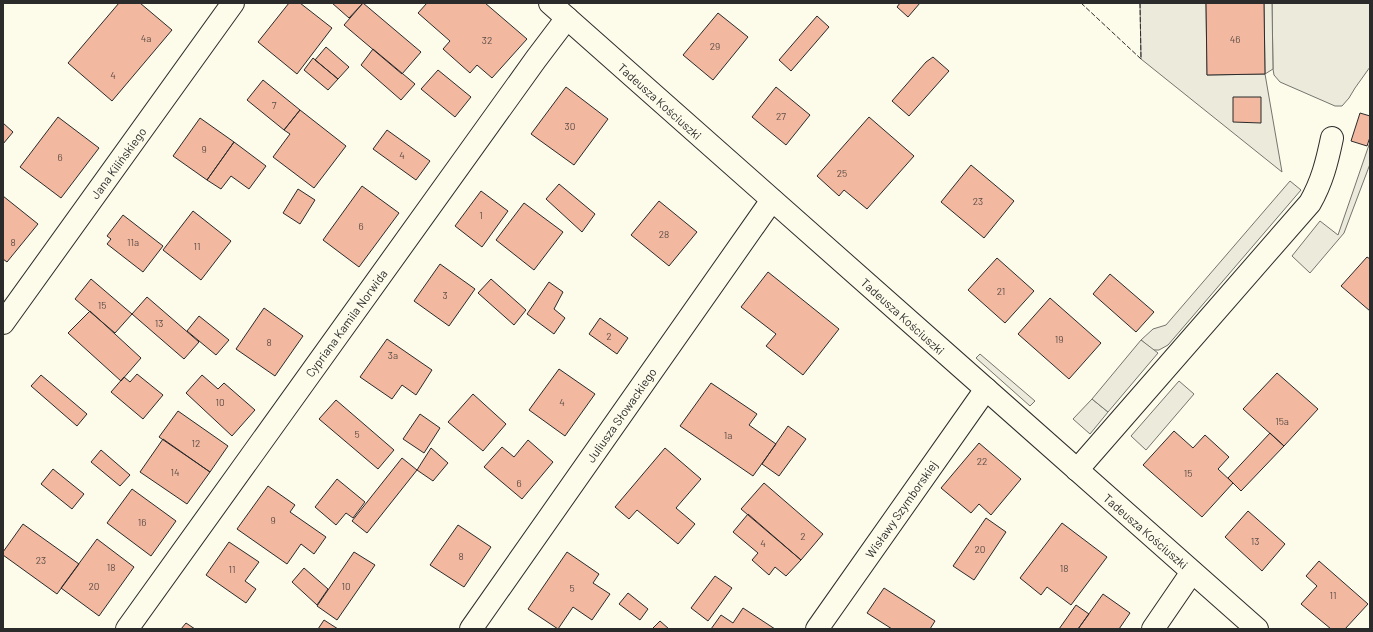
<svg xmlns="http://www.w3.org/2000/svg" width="1373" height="632" viewBox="0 0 1373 632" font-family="Barlow,sans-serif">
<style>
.green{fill:#ecebdb;stroke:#74746e}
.parking{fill:#eceadb;stroke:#74746e}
.building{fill:#f2b8a0;stroke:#2b2b2b}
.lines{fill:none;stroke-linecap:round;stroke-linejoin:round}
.street-casing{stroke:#2b2b2b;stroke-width:24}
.secondary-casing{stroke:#2b2b2b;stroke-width:24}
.street{stroke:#fdfbea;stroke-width:22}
.secondary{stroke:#fdfbea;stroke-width:22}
.fence{stroke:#2b2b2b;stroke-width:1;stroke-dasharray:5 2;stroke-linecap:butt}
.labels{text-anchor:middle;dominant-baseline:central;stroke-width:3;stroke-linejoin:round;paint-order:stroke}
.number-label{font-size:10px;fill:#5d4e48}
.street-label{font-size:12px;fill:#2b2b2b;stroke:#fdfbea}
</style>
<rect width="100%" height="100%" fill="#fdfbea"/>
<path class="green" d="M 1140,3 L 1206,3 L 1207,75 L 1265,74 L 1282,172 L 1141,59 Z
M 1272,3 L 1370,3 L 1370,67 L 1355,88 L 1349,98 L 1342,106 L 1335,106 L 1280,82 L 1274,75 L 1273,69 Z
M 1370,142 L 1370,164 L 1344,233 L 1310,273 L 1292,256 L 1320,221 L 1338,235 Z
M 1290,181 L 1301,190 L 1168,345 L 1159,350 L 1153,350 L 1141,340 L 1153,329 L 1166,325 Z
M 980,354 L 1035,401 L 1030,406 L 976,358 Z
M 1092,399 L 1108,412 L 1090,434 L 1073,419 Z"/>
<path class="parking" d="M 1264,3 L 1272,3 L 1273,69 L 1265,74 Z
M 1141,340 L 1158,353 L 1108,412 L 1092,399 Z
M 1179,381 L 1194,394 L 1146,450 L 1131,436 Z"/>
<path class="building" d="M 119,3 L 140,3 L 172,30 L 112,101 L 68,63 Z
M 289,3 L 300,3 L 332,28 L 297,74 L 258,42 Z
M 332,3 L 363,3 L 349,18 Z
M 363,3 L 421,52 L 402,74 L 344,25 Z
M 427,3 L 485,3 L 527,39 L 492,78 L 477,65 L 470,73 L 443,49 L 450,41 L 418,13 Z
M 900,3 L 920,3 L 908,17 L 897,7 Z
M 1206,3 L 1264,3 L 1265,74 L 1207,75 Z
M 718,13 L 748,37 L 713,80 L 683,55 Z
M 817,16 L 829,27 L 791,71 L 779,60 Z
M 326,47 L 349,67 L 338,79 L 315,60 Z
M 373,49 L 415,84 L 401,100 L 361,65 Z
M 933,57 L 949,71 L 909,116 L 892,101 L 926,62 Z
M 313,58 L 338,79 L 328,90 L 304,70 Z
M 438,70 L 471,97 L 455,117 L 421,89 Z
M 263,80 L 300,110 L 284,130 L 247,100 Z
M 566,87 L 608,119 L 574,165 L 531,134 Z
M 776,87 L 810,115 L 786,145 L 752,117 Z
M 1233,97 L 1261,97 L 1261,123 L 1233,122 Z
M 300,110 L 346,146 L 314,188 L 273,157 L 290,134 L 284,130 Z
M 1360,113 L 1370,116 L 1370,137 L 1367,146 L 1351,141 Z
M 58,117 L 99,148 L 61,198 L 20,167 Z
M 869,117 L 914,156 L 867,209 L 844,190 L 839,196 L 817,176 Z
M 200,118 L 234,142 L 207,180 L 173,156 Z
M 3,123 L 13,132 L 3,144 Z
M 387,130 L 430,161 L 416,180 L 373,149 Z
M 234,142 L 266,166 L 249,189 L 231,176 L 221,189 L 207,180 Z
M 971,165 L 1014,201 L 984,238 L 941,202 Z
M 559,184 L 595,214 L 582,232 L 546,199 Z
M 362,186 L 399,213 L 359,267 L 323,240 Z
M 298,189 L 315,200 L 300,224 L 283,213 Z
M 481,191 L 508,211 L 482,247 L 455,226 Z
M 3,196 L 38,224 L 7,262 L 3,259 Z
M 659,201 L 697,232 L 669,266 L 631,235 Z
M 524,203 L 563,232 L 534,270 L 496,240 Z
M 193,211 L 231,241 L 201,280 L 163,250 Z
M 123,215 L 163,246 L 143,272 L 107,244 L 111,239 L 107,236 Z
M 1367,257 L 1370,259 L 1370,311 L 1341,286 Z
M 997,258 L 1034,291 L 1005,323 L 968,290 Z
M 440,264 L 475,289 L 449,326 L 414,301 Z
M 768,272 L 839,329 L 803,375 L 766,346 L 776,334 L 741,307 Z
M 1110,274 L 1154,312 L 1136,332 L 1093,294 Z
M 91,279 L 132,314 L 115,333 L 75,299 Z
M 491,279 L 526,310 L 514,325 L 478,293 Z
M 549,282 L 563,292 L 554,309 L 565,318 L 554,334 L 527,314 Z
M 147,297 L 199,342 L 184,359 L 132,314 Z
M 1050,298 L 1101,343 L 1069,379 L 1018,334 Z
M 264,308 L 303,336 L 275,376 L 236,349 Z
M 90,311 L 141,358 L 121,381 L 68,333 Z
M 199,316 L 229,340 L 216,355 L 187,331 Z
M 600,318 L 628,338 L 617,354 L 589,334 Z
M 387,339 L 432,370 L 416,395 L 402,385 L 392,399 L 360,377 Z
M 559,369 L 595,394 L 565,436 L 529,410 Z
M 1277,373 L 1318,409 L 1284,446 L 1243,409 Z
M 137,374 L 163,395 L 143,419 L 111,392 L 124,377 L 130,382 Z
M 41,375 L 87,414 L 77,426 L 31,386 Z
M 202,375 L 218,389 L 224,383 L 255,410 L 232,436 L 186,393 Z
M 711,383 L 757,414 L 749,425 L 776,444 L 753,476 L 680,426 Z
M 473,394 L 506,424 L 483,451 L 448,422 Z
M 336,400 L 394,450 L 378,469 L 319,419 Z
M 178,411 L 228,446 L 210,472 L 159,437 Z
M 420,414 L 440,428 L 424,453 L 403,439 Z
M 788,426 L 806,439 L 779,476 L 762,464 Z
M 1174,431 L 1193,448 L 1205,435 L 1229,457 L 1218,469 L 1233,483 L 1202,517 L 1143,465 Z
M 1270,433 L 1284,446 L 1241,491 L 1228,478 Z
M 163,439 L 210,472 L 187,504 L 140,472 Z
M 528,440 L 553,462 L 522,499 L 484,467 L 502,447 L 514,457 Z
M 979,443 L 1021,479 L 991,515 L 979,504 L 971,513 L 941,488 Z
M 431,448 L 448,463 L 433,481 L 417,470 Z
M 665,448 L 701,479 L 676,508 L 695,524 L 678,544 L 637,510 L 629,519 L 615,507 Z
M 101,450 L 130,475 L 120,486 L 91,462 Z
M 402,458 L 417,470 L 367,533 L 352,521 Z
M 53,469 L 84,494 L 72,509 L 41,484 Z
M 337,479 L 365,502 L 353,518 L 346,513 L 336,525 L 315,507 Z
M 764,483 L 823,534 L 801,560 L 741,509 Z
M 268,486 L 295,505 L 290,512 L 326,537 L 314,554 L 301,544 L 287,564 L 237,529 Z
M 132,489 L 176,521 L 151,556 L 107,523 Z
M 1248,511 L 1285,544 L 1262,571 L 1225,537 Z
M 748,514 L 801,560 L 786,576 L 775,567 L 769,575 L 752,560 L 758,553 L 733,532 Z
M 986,518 L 1006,532 L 974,580 L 953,566 Z
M 1062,523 L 1107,557 L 1071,605 L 1047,587 L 1041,595 L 1020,578 Z
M 23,524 L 79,564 L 57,594 L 3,555 L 3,552 Z
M 458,525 L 491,547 L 464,587 L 430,565 Z
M 97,539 L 134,567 L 99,616 L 61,588 Z
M 229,542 L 259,562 L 245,581 L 256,589 L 246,603 L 206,575 Z
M 354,552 L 375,565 L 337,620 L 317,606 Z
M 567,552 L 599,574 L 593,583 L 610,594 L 592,620 L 573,607 L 558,629 L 528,609 Z
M 1319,561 L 1368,604 L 1345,629 L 1331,629 L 1301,604 L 1317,586 L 1306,576 Z
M 304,568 L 328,589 L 317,605 L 292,582 Z
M 715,576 L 732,588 L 708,621 L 691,608 Z
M 884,588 L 935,621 L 930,629 L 892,629 L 867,613 Z
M 628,593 L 648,609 L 640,620 L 619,604 Z
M 1103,594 L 1130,613 L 1119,629 L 1078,629 Z
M 1076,605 L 1089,614 L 1078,629 L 1059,629 Z
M 743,608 L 775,629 L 711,629 L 721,615 L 733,623 Z
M 324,620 L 338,629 L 318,629 Z
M 660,621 L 669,629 L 652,629 Z
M 186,623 L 195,629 L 181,629 Z"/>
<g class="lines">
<g class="street-casing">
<path id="street" d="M 3,323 L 233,3
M 1077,470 L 1310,203 C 1322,182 1327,162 1332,138
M 127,629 L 536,59 L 567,18
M 471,629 L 772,200
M 817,629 L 986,389
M 1153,629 L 1192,572"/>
</g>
<g class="secondary-casing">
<path id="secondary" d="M 550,3 L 1257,629"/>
</g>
<use href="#street" class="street"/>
<use href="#secondary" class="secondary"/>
<path class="fence" d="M 1081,3 L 1141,59 L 1140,3"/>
</g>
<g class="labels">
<g class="number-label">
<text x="146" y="38">4a</text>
<text x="1235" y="39">46</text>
<text x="487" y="40">32</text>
<text x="715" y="46">29</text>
<text x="113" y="75">4</text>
<text x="274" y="105">7</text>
<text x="781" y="116">27</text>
<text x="570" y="126">30</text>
<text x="204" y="149">9</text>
<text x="402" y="155">4</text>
<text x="60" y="157">6</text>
<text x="842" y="173">25</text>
<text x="978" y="201">23</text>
<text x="481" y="215">1</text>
<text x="361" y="226">6</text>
<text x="664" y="234">28</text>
<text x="13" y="242">8</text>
<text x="133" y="242">11a</text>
<text x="197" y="246">11</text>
<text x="1001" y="291">21</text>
<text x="445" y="295">3</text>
<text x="102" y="305">15</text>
<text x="159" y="323">13</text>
<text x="609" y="336">2</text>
<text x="1059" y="339">19</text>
<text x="269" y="342">8</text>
<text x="393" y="355">3a</text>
<text x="220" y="402">10</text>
<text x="562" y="402">4</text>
<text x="1282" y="421">15a</text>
<text x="357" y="434">5</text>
<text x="728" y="435">1a</text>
<text x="196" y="443">12</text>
<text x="982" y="461">22</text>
<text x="175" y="472">14</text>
<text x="1188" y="473">15</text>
<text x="519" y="483">6</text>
<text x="273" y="520">9</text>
<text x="142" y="522">16</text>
<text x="803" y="536">2</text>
<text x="1255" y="541">13</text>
<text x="763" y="543">4</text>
<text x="980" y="549">20</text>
<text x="461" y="556">8</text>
<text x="41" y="560">23</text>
<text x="111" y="567">18</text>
<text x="1064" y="568">18</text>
<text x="232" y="569">11</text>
<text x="94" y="586">20</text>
<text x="346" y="586">10</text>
<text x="572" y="588">5</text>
<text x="1333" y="595">11</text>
</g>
<g class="street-label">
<text transform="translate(660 101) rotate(42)">Tadeusza Kościuszki</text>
<text transform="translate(118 163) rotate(-54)">Jana Kilińskiego</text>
<text transform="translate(903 316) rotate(42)">Tadeusza Kościuszki</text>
<text transform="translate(346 323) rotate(-54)">Cypriana Kamila Norwida</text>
<text transform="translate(621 415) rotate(-55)">Juliusza Słowackiego</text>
<text transform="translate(901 509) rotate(-55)">Wisławy Szymborskiej</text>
<text transform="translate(1146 531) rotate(41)">Tadeusza Kościuszki</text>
</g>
</g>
<rect width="1373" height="632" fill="none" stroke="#2b2b2b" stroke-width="8"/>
</svg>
